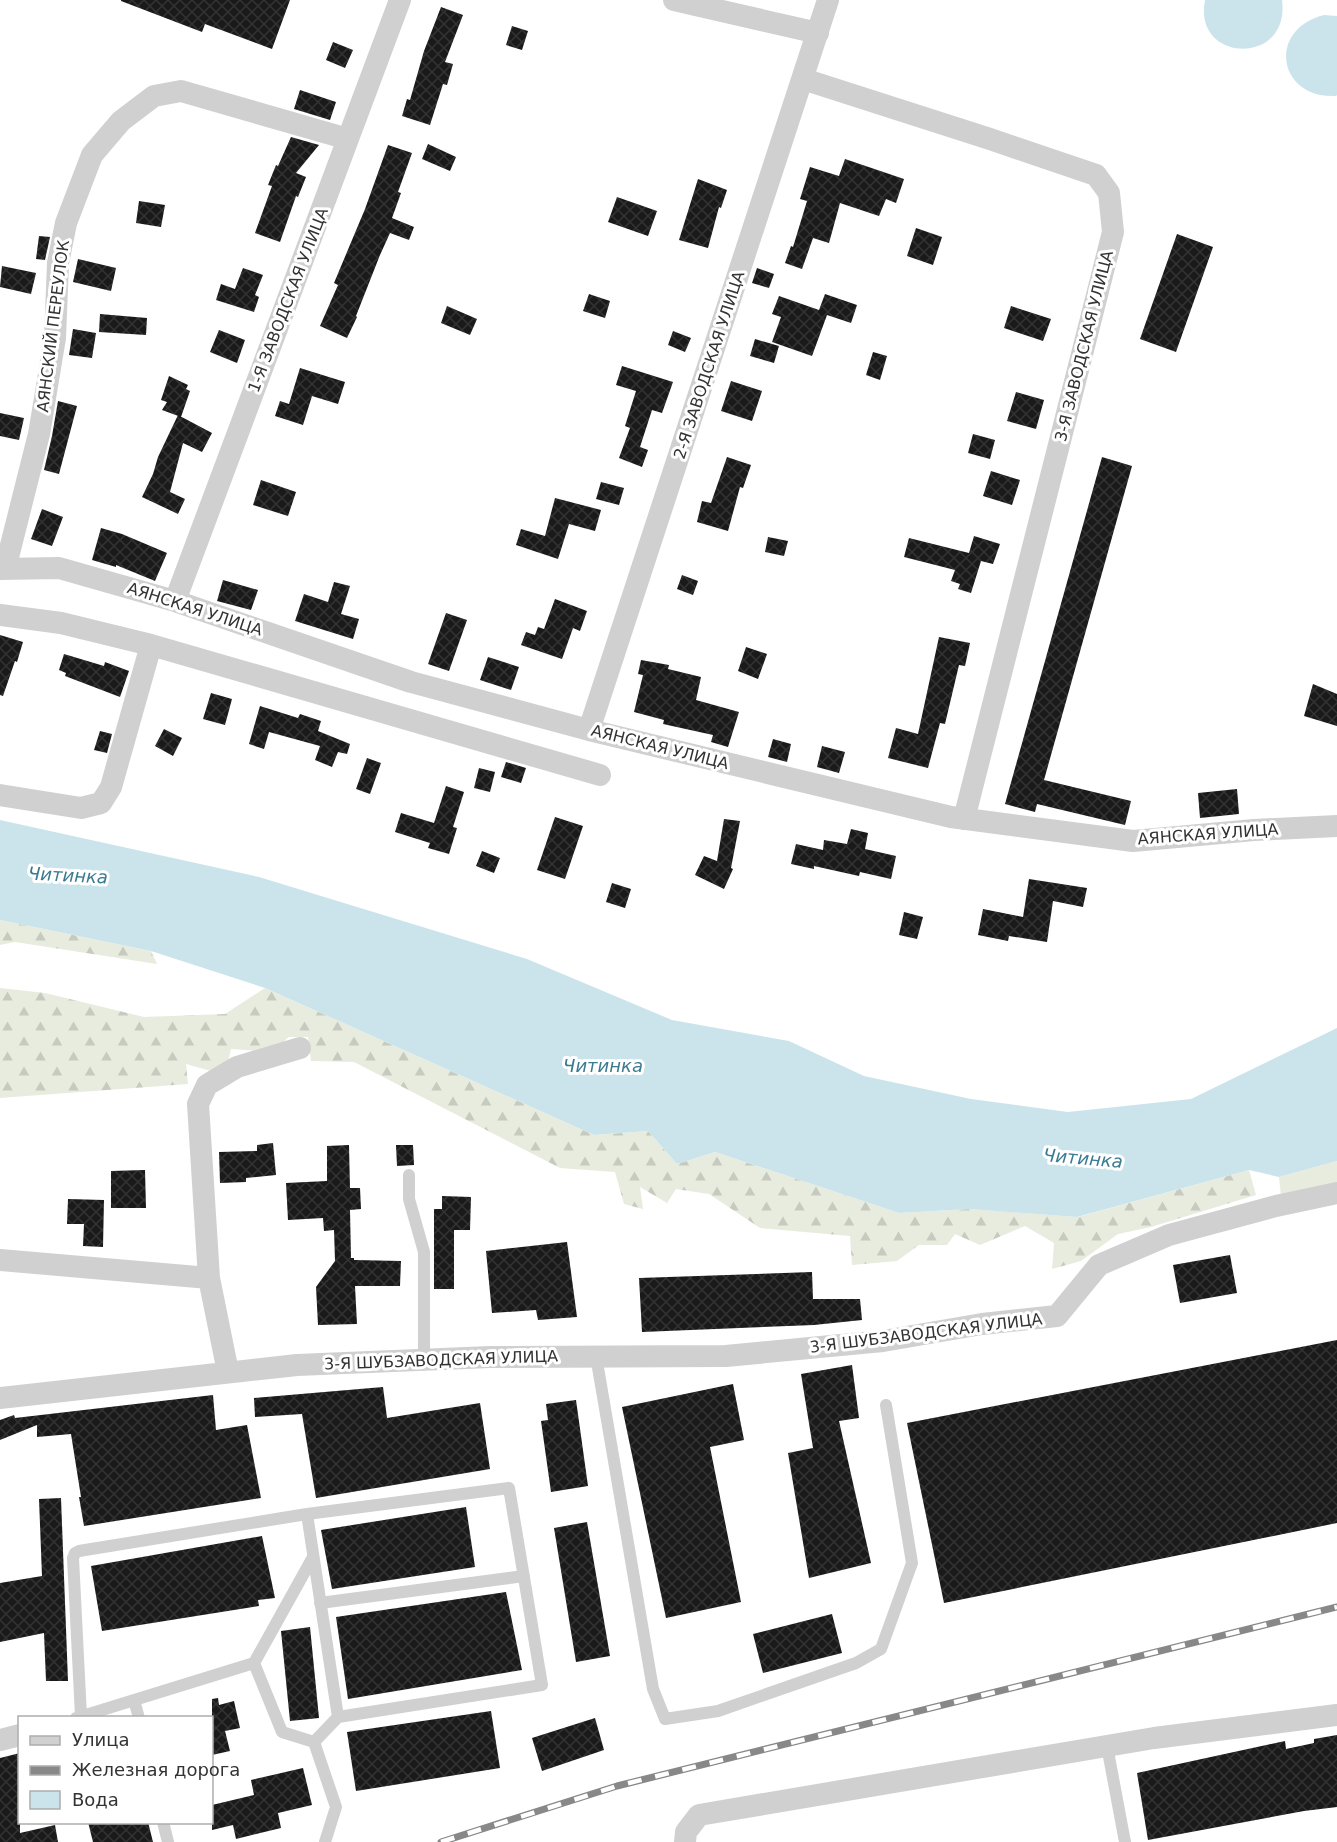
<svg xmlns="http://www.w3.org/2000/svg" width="1337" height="1842" viewBox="0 0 1337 1842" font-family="'DejaVu Sans',sans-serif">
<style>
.green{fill:#e7ecde}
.forest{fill:url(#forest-firs)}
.water{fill:#cbe4ec}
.building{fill:url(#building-cross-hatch)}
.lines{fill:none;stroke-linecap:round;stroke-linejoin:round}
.service{stroke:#d0d0d0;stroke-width:12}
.minor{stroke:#d0d0d0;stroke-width:22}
.rail-casing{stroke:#888;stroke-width:7}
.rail{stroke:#fff;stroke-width:4.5;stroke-dasharray:14;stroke-linecap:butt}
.labels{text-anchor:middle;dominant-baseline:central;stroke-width:6;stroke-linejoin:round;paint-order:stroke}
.street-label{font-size:16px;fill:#333;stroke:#fff}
.water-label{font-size:18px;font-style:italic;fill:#3b7b91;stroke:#fff}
</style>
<defs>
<pattern id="forest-firs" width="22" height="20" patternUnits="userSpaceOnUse" patternTransform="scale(1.5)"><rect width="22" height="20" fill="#e7ecde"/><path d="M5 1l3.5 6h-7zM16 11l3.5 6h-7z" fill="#c7cbbf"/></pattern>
<pattern id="building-cross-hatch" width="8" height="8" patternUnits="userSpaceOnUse" patternTransform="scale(1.5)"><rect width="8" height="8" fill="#1a1a1a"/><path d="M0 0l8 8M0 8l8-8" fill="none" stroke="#333"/></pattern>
</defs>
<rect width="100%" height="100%" fill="#fff"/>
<path class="green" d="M 1337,1161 L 1337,1183 L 1281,1196 L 1279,1177 Z"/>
<path class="forest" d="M 0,920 L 151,951 L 157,964 L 15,942 L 0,945 Z
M 0,988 L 45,993 L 144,1017 L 225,1014 L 265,988 L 594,1135 L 648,1131 L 677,1164 L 715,1152 L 899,1213 L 969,1209 L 1078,1217 L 1249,1170 L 1256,1195 L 1151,1227 L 1118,1234 L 1081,1261 L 1052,1269 L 1054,1243 L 1025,1226 L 980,1245 L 955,1234 L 947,1245 L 919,1245 L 897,1261 L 852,1265 L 850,1236 L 760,1228 L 709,1194 L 676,1189 L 667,1203 L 640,1187 L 643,1209 L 624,1204 L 615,1172 L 560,1168 L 354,1062 L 311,1061 L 308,1037 L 288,1037 L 275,1052 L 231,1049 L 225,1075 L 186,1064 L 188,1084 L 0,1098 Z"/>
<path class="water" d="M 1205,0 L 1282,0 C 1291,67 1192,63 1205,0 Z
M 1324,15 L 1337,16 L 1337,95 L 1336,96 C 1277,99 1267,29 1324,15 Z
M 0,820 L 259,877 L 527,959 L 672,1020 L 789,1041 L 864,1076 L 971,1099 L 1068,1112 L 1191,1099 L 1337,1028 L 1337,1161 L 1279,1177 L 1249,1170 L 1077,1217 L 969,1209 L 899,1213 L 715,1152 L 677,1164 L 648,1131 L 594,1135 L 265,988 L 151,951 L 0,920 Z"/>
<path class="building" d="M 121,0 L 290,0 L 272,49 L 205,24 L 202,32 L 121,1 Z
M 441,7 L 463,15 L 445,62 L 453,64 L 447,85 L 443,84 L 430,125 L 402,116 L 407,99 L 410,100 L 424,51 Z
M 512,26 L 528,31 L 522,50 L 506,45 Z
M 333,42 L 353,50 L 345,68 L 326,60 Z
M 300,90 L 336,102 L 330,120 L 294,109 Z
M 291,137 L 319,145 L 296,173 L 306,177 L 298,197 L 296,196 L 280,242 L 255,233 L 272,186 L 268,185 L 276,165 L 278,166 Z
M 428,144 L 456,157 L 450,171 L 422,159 Z
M 388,145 L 412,153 L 398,192 L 401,193 L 392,218 L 414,227 L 409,240 L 390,233 L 380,255 L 356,316 L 357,317 L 347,338 L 320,326 L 338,285 L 334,283 L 365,209 Z
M 845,159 L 904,179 L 896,203 L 886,199 L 879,216 L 840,203 L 829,243 L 813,238 L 802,269 L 785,263 L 791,246 L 793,247 L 807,201 L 800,199 L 810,167 L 839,176 Z
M 698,179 L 727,190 L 721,208 L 719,207 L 708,248 L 679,240 Z
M 617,197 L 657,211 L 648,236 L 608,222 Z
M 139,201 L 165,205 L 161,227 L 136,223 Z
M 916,228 L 942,237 L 933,265 L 907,256 Z
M 1177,234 L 1213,247 L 1176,352 L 1140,339 Z
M 39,236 L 50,237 L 45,260 L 36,259 Z
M 78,259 L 116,268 L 111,291 L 73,282 Z
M 2,266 L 36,273 L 31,294 L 0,287 Z
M 243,268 L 263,275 L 255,295 L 259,297 L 254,312 L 216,300 L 221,284 L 235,289 Z
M 757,268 L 774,274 L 769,288 L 752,283 Z
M 589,294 L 610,301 L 605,318 L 583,311 Z
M 825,294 L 857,305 L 851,323 L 827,315 L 812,356 L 772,342 L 781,317 L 772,314 L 779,296 L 819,310 Z
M 447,306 L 477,319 L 470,335 L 441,323 Z
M 1011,306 L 1051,319 L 1043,341 L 1004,328 Z
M 100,314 L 147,318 L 146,335 L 99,332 Z
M 73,329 L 96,333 L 92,358 L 69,355 Z
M 219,330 L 245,340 L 237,363 L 210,352 Z
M 673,331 L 691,338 L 685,352 L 668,345 Z
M 755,339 L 779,346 L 774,363 L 750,356 Z
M 873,352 L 887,356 L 880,380 L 866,375 Z
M 622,366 L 673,382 L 662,413 L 652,410 L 640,447 L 648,450 L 642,467 L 619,458 L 630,428 L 625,426 L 636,391 L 616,385 Z
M 300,368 L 345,382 L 338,404 L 312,396 L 303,425 L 275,416 L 280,401 L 289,404 Z
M 169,376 L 188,385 L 186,389 L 190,391 L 181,417 L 162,410 L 167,402 L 161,400 Z
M 731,381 L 762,391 L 752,421 L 721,411 Z
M 1016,392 L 1044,400 L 1036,429 L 1007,421 Z
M 58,401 L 77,406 L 59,474 L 44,470 L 52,436 Z
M 0,413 L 24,418 L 19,440 L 0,436 Z
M 178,415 L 212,433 L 202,452 L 183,443 L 170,492 L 185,499 L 178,514 L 142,497 L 153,474 L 158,457 Z
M 973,434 L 995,440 L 990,459 L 968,453 Z
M 727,457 L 751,465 L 743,488 L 740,487 L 728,531 L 697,522 L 702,501 L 711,503 Z
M 1102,457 L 1132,466 L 1044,780 L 1131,801 L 1125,825 L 1037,804 L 1035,812 L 1005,804 Z
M 991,471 L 1020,480 L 1012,505 L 983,496 Z
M 261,480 L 296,492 L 288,516 L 253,505 Z
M 601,482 L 624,488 L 619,505 L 596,499 Z
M 555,498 L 601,510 L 595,531 L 569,524 L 558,559 L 516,545 L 521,529 L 545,536 Z
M 42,509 L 63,517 L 52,546 L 31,539 Z
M 101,528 L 122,534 L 167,553 L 155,581 L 116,565 L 116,567 L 92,560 Z
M 974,536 L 1000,544 L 993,564 L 981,561 L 971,593 L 958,589 L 960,584 L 951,581 L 955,570 L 904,557 L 909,538 L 969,553 Z
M 768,537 L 788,541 L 784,556 L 765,552 Z
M 682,575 L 698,581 L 693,595 L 677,589 Z
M 223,580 L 258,590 L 251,610 L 217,601 Z
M 334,582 L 350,586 L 341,614 L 359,619 L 353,639 L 295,621 L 304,594 L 328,602 Z
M 555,599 L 587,611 L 580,631 L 573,628 L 562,659 L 521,645 L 526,632 L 535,635 L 538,627 L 544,629 Z
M 446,613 L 467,620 L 449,671 L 428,664 Z
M 0,635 L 23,642 L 17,662 L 15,661 L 3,696 L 0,695 Z
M 939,637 L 970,643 L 965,666 L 959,665 L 945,724 L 940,723 L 928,768 L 888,758 L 896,728 L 918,734 Z
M 746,647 L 767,654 L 758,679 L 738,671 Z
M 64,654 L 104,666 L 105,662 L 129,671 L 120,697 L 65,676 L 66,673 L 59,670 Z
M 488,657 L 519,667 L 511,690 L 480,680 Z
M 641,660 L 669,665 L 668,669 L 701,677 L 696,700 L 739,712 L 728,747 L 711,742 L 713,735 L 663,724 L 664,720 L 634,712 L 643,675 L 638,674 Z
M 1313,684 L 1337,694 L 1337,726 L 1304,716 Z
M 211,693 L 232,699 L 225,725 L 203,719 Z
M 260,706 L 298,718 L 300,714 L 321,721 L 318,731 L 350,744 L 347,754 L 338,752 L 332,767 L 315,760 L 320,746 L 269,732 L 264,749 L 249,744 Z
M 164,729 L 182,738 L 173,756 L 155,746 Z
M 100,731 L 112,734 L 107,753 L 94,750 Z
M 773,739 L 791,744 L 787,762 L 768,757 Z
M 822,746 L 845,752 L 839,773 L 817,767 Z
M 367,758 L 381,763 L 370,794 L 356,789 Z
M 506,762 L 526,768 L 521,783 L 501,777 Z
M 479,768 L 495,772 L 490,792 L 474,788 Z
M 446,786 L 464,792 L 453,827 L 457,828 L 449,854 L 428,848 L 430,843 L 395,832 L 401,813 L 434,823 Z
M 1237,789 L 1239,814 L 1200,818 L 1198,793 Z
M 555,817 L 583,826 L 565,879 L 537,870 Z
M 724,819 L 740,821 L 731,868 L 733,869 L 724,889 L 695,875 L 704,856 L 717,861 Z
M 851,829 L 868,833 L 865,849 L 896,856 L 891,879 L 860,872 L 859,876 L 814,866 L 814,869 L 791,864 L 796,844 L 823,850 L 824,840 L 847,844 Z
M 482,851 L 500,858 L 494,873 L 476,866 Z
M 1029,879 L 1087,888 L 1083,907 L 1053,901 L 1047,942 L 1009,936 L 1008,941 L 978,935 L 983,909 L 1023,917 Z
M 612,883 L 631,889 L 625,908 L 606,902 Z
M 904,912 L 923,917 L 917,939 L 899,935 Z
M 273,1143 L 276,1175 L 246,1178 L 246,1182 L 220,1183 L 219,1152 L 257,1151 L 257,1145 Z
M 349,1145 L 350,1188 L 360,1188 L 361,1209 L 350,1210 L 351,1258 L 354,1258 L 354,1260 L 401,1261 L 400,1286 L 355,1286 L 357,1324 L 318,1325 L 316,1287 L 335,1261 L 334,1230 L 324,1231 L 323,1218 L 288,1220 L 286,1183 L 327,1181 L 327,1146 Z
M 396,1145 L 413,1145 L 414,1165 L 397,1166 Z
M 145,1170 L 146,1208 L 111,1208 L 111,1171 Z
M 442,1196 L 471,1197 L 470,1230 L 454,1230 L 454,1289 L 434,1289 L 434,1209 L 442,1209 Z
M 68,1199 L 104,1200 L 103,1247 L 83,1246 L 84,1224 L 67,1224 Z
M 567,1242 L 577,1317 L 538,1320 L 536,1310 L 492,1313 L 486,1251 Z
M 1230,1255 L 1237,1293 L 1180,1303 L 1173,1265 Z
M 812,1272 L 813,1299 L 860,1299 L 862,1320 L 814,1325 L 642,1332 L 639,1278 Z
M 1337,1340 L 1337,1523 L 944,1603 L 907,1423 Z
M 852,1365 L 859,1418 L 839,1421 L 871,1563 L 809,1578 L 788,1453 L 813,1448 L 801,1374 Z
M 733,1384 L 744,1440 L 710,1447 L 741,1602 L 666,1618 L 622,1407 Z
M 383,1387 L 387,1418 L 480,1403 L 490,1469 L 316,1498 L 302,1414 L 255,1417 L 254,1398 Z
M 213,1395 L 216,1430 L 247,1425 L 261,1498 L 84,1526 L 79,1497 L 81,1497 L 71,1434 L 37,1437 L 37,1425 L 0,1440 L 0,1420 L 14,1415 L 15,1418 Z
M 576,1400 L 588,1486 L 551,1492 L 541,1421 L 548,1420 L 546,1404 Z
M 61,1498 L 68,1681 L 46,1681 L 44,1633 L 0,1642 L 0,1583 L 42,1576 L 39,1499 Z
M 466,1507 L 475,1567 L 332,1589 L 321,1530 Z
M 587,1522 L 610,1656 L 576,1662 L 554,1528 Z
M 262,1536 L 275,1598 L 258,1600 L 259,1606 L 102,1631 L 91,1566 Z
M 506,1592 L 522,1670 L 348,1699 L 336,1617 Z
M 832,1614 L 842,1653 L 763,1673 L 753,1634 Z
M 310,1627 L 319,1718 L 290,1721 L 281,1631 Z
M 218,1698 L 219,1705 L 234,1701 L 240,1728 L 225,1731 L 230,1751 L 212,1755 L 212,1699 Z
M 491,1711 L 500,1768 L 356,1791 L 347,1732 Z
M 595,1718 L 604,1750 L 542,1771 L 532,1738 Z
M 1337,1735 L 1337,1807 L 1304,1811 L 1148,1840 L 1137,1773 L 1285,1741 L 1286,1749 L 1314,1743 L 1314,1739 Z
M 20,1753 L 20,1833 L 55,1825 L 58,1842 L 0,1842 L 0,1758 Z
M 303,1768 L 312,1805 L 278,1813 L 281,1828 L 236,1839 L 233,1825 L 212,1830 L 212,1805 L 254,1795 L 251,1780 Z
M 88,1822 L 148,1822 L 153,1842 L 93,1842 Z"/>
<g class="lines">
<path class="service" d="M 409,1175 L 409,1199 L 424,1252 L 424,1360
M 596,1356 L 653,1689 L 665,1719 L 718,1711 L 856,1663 L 881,1649 L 912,1563 L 886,1405
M 307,1514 L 338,1717
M 320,1603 L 524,1576
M 254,1663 L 313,1557
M 134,1700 L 139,1718
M 81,1716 L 73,1558 L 75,1553 L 79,1551 L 307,1514 L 509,1488 L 542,1685 L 338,1717 L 314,1742
M 76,1718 L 254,1663 L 282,1732 L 314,1742 L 336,1807 L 325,1842
M 1107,1746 L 1125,1842
M 163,1822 L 168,1842"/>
<path class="minor" d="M 674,0 L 818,33
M 803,79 L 990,139 L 1096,175 L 1109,193 L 1113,232 L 964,819
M 0,569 L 59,568 L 175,601 L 411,682 L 589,730 L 951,817 L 1133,841 L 1254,830 L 1337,826
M 5,569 L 39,434 L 55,338 L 58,263 L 66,223 L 92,155 L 121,121 L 154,96 L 181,91 L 348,139
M 175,601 L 400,0
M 0,615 L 61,623 L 151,645 L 600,775
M 589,730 L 828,0
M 0,795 L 81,808 L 101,803 L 111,787 L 151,645
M 0,1260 L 209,1278
M 228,1372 L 209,1278 L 198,1104 L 207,1085 L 237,1067 L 300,1048
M 0,1398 L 297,1365 L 490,1357 L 726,1356 L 883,1341 L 982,1324 L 1057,1316 L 1099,1265 L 1169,1235 L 1276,1206 L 1337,1193
M 0,1740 L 20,1735
M 685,1842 L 686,1832 L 699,1815 L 1154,1738 L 1337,1715"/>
<g class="rail-casing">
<path id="rail" d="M 441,1842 L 617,1786 L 1337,1607"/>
</g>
<use href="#rail" class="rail"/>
</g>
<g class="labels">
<g class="street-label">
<text transform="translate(288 300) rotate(-69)">1-Я ЗАВОДСКАЯ УЛИЦА</text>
<text transform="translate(53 326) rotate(-83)">АЯНСКИЙ ПЕРЕУЛОК</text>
<text transform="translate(1084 346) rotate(-76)">3-Я ЗАВОДСКАЯ УЛИЦА</text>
<text transform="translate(709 365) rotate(-72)">2-Я ЗАВОДСКАЯ УЛИЦА</text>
<text transform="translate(195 609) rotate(18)">АЯНСКАЯ УЛИЦА</text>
<text transform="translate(660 747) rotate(14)">АЯНСКАЯ УЛИЦА</text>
<text transform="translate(1208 834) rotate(-4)">АЯНСКАЯ УЛИЦА</text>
<text transform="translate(926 1333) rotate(-7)">3-Я ШУБЗАВОДСКАЯ УЛИЦА</text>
<text transform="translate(441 1360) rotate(-2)">3-Я ШУБЗАВОДСКАЯ УЛИЦА</text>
</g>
<g class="water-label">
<text transform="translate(68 875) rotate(3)">Читинка</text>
<text x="603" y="1065">Читинка</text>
<text transform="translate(1083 1158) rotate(5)">Читинка</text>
</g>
</g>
<rect x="18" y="1716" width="195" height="108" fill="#ffffff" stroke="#adadad" stroke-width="1.5"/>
<rect x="30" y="1736" width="30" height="9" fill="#d0d0d0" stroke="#adadad" stroke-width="1.5"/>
<text x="72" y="1746" font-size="18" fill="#333333">Улица</text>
<rect x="30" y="1766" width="30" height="9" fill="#888888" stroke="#adadad" stroke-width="1.5"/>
<text x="72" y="1776" font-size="18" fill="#333333">Железная дорога</text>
<rect x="30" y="1791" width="30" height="18" fill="#cbe4ec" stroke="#adadad" stroke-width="1.5"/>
<text x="72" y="1806" font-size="18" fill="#333333">Вода</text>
</svg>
